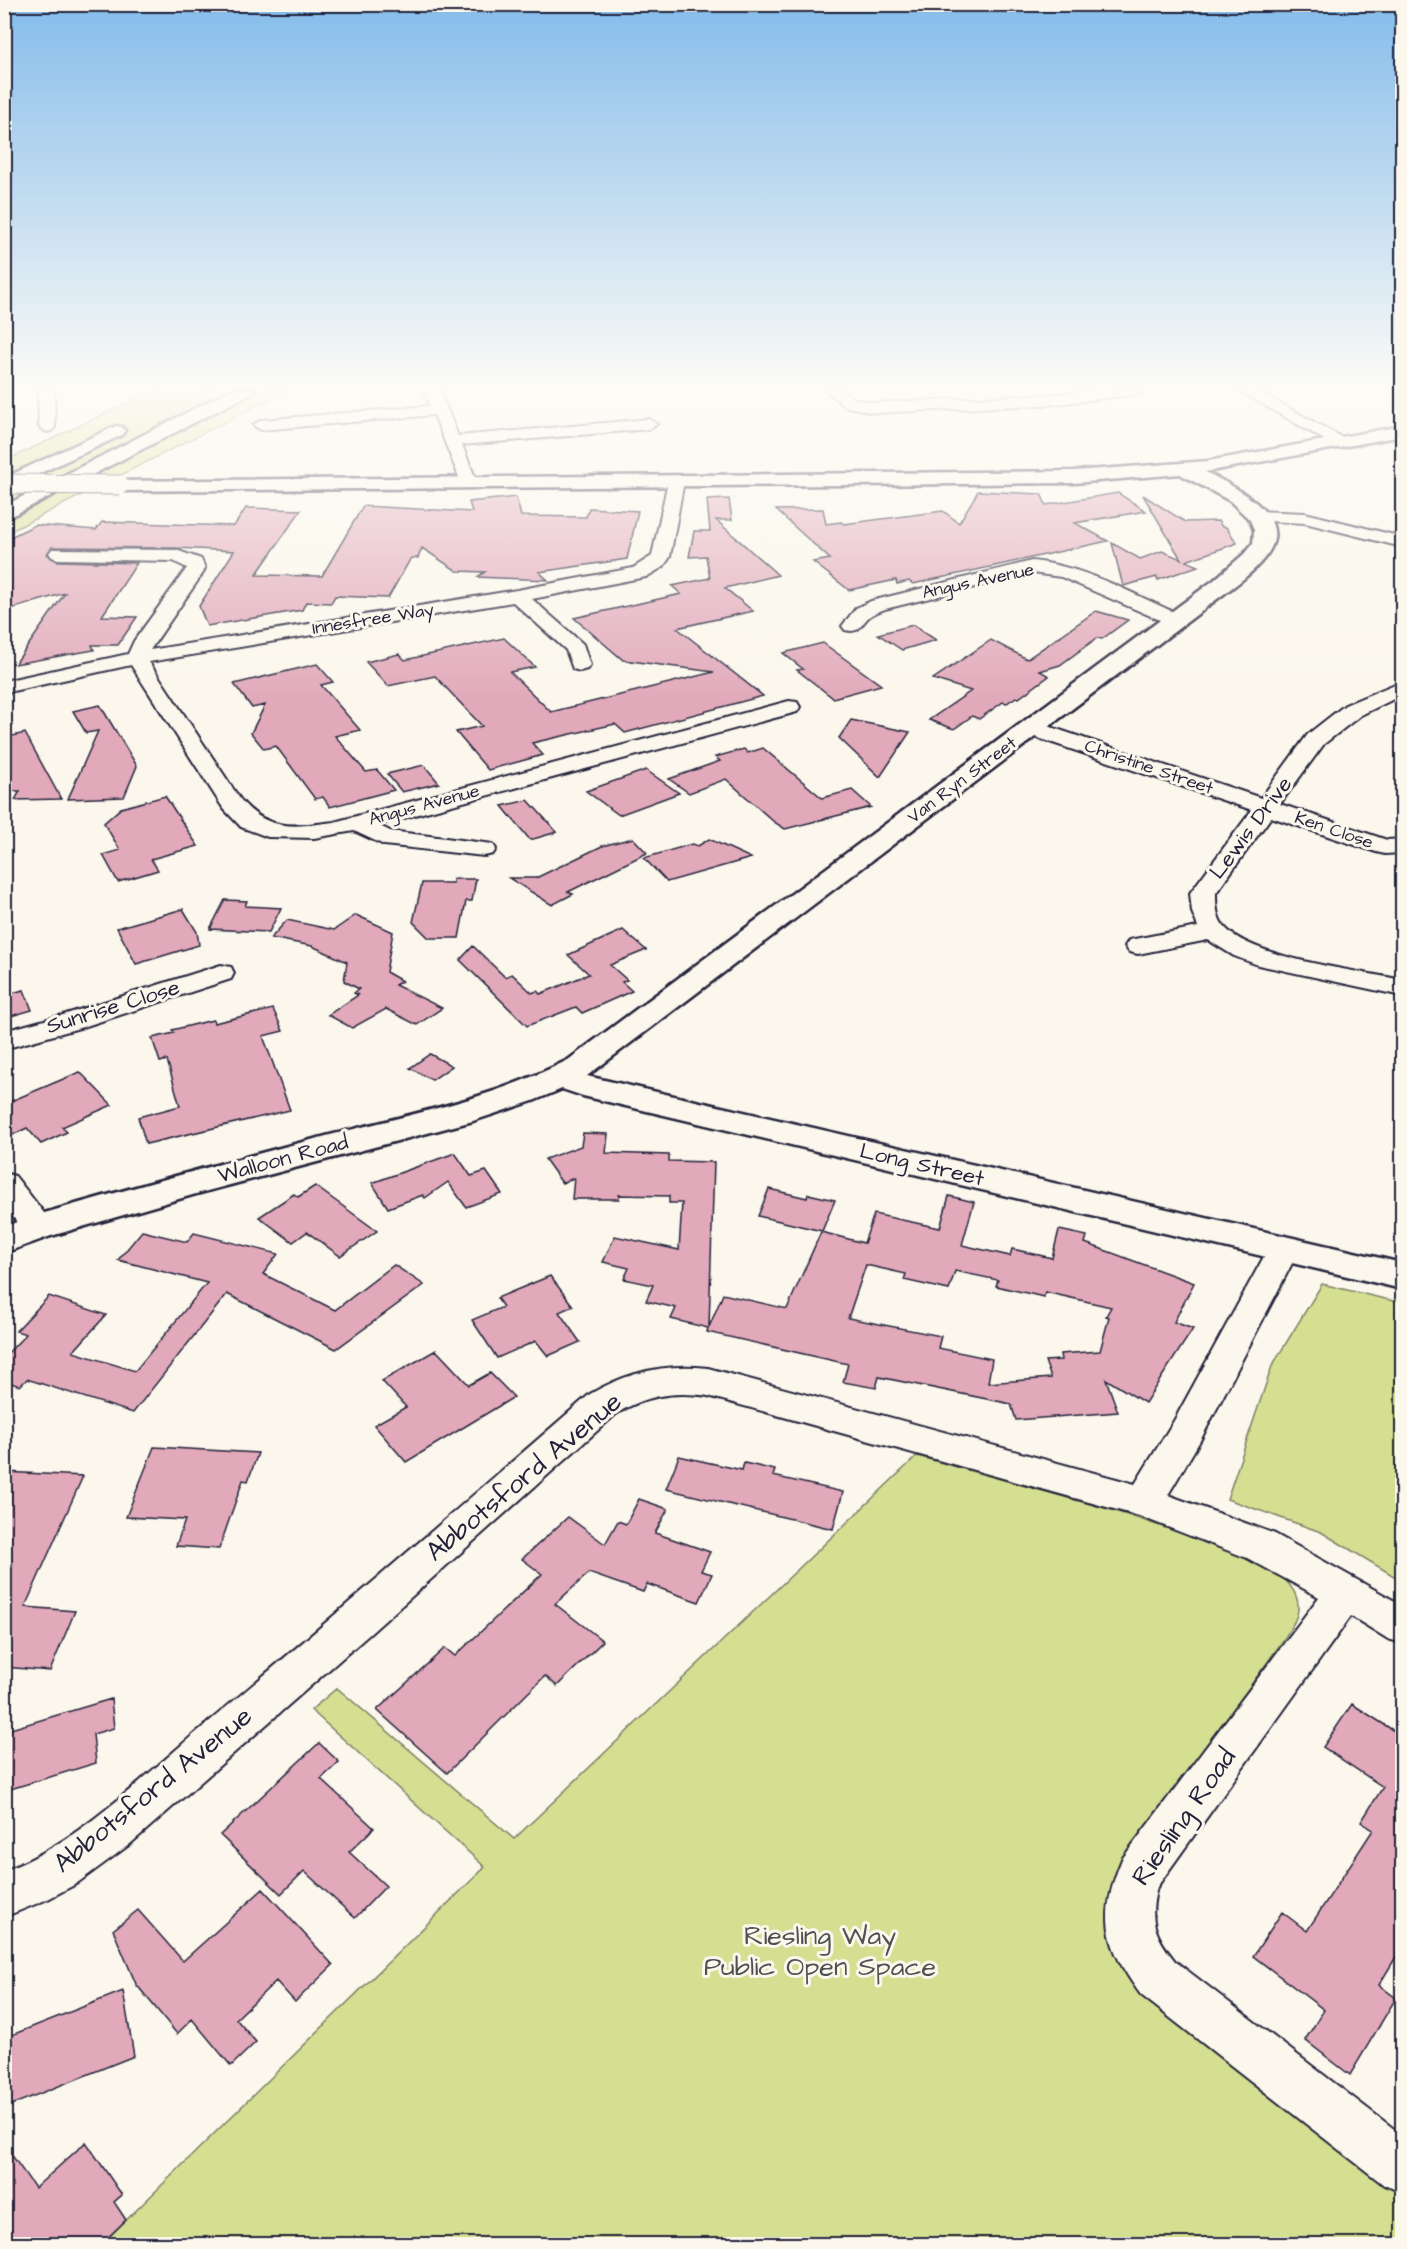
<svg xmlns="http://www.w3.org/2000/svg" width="1407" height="2249" viewBox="0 0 1407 2249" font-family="'Architects Daughter',sans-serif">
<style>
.green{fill:#d4df92;stroke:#7b8066;stroke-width:1.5}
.building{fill:#e1a9ba;stroke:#22223b;stroke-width:1.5;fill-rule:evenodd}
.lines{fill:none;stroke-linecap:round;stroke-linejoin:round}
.minor-casing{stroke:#22223b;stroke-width:4}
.tertiary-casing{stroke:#22223b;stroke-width:5}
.motorway-casing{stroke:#22223b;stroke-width:5}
.minor{fill:#fbf7ec;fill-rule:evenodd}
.tertiary{fill:#fbf7ec;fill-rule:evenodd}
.motorway{fill:#fbf7ec;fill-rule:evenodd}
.tertiary-bridge-casing{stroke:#22223b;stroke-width:21;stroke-linecap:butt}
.tertiary-bridge{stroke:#fbf7ec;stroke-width:19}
.labels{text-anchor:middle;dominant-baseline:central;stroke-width:6;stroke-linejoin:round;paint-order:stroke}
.far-street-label{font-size:18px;fill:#22223b;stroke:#fbf7ec}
.street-label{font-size:22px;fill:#22223b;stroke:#fbf7ec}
.near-street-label{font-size:27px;fill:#22223b;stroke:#fbf7ec}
.near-park-label{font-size:27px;fill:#4e5151;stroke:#fbf7ec}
</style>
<rect width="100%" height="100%" fill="#fbf7ec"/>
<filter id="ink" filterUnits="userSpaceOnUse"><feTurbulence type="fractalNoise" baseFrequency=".0167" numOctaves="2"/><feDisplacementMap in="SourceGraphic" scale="12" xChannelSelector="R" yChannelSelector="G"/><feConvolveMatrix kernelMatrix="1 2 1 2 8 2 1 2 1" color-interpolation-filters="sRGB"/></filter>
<g filter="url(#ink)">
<path class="green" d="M 157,389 L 290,389 L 5,534 L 5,461 Z
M 1322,1284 L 1402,1303 L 1402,1581 L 1321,1532 L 1227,1499 L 1272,1366 Z
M 917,1456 L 1115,1511 L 1193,1537 L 1266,1566 C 1283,1575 1303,1593 1297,1615 C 1295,1622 1290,1629 1286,1636 L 1119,1871 L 1160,2004 L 1402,2192 L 1402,2244 L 102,2244 L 485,1867 L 311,1710 L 337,1688 L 514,1839 Z"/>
<path class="building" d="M 978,491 L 1041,494 L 1046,505 L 1118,493 L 1146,511 L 1075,523 L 1108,541 L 913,584 L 909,581 L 897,584 L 896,580 L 849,590 L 813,562 L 830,559 L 776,510 L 823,509 L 826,524 L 841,522 L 844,524 L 943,511 L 959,523 Z
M 1143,495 L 1185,522 L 1218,521 L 1222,527 L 1226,527 L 1237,543 L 1186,561 L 1198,566 L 1158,580 L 1157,577 L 1123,586 L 1112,543 L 1140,559 L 1162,551 L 1181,559 Z
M 516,497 L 521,516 L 586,517 L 589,508 L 638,511 L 627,559 L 539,572 L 548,580 L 477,577 L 485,572 L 457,571 L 422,548 L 418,558 L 411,558 L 388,598 L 335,596 L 331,603 L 306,602 L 302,610 L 207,626 L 199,606 L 234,551 L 176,548 L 52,547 L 47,554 L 57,561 L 137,563 L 102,616 L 137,617 L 118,645 L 92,645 L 94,650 L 15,664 L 65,593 L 4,611 L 4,540 L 35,525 L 96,530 L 102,522 L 234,526 L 246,508 L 301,510 L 256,575 L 322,576 L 363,506 L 472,512 L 469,502 Z
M 729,499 L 732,520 L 716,520 L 778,575 L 725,588 L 753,611 L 677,628 L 763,696 L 625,733 L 615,724 L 532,743 L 543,755 L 488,770 L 456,732 L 482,726 L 435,676 L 388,686 L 366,662 L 399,654 L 405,660 L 504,638 L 535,667 L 510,672 L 551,712 L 714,672 L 623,660 L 574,618 L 681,594 L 672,586 L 710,578 L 706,556 L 689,557 L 694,531 L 710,531 L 707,500 Z
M 1096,611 L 1128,620 L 1102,639 L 1097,638 L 1060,665 L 1040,671 L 1049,676 L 1019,698 L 1016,697 L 1007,703 L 1003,702 L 979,719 L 972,716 L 954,729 L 929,720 L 971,691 L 933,679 L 991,640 L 1027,659 Z
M 913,625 L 936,640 L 902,650 L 878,634 Z
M 823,643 L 881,685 L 833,698 L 797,670 L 803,669 L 783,653 Z
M 317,664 L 333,682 L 321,685 L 360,730 L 335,736 L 366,772 L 377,770 L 394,790 L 330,807 L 323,797 L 315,799 L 276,746 L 264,749 L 251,733 L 265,705 L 252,708 L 234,684 Z
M 100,705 L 137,766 L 124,797 L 68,799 L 98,731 L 86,733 L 73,711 Z
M 851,720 L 910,732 L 880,777 L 839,738 Z
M 25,733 L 61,799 L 15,800 L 20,791 L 4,791 L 4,738 Z
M 763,748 L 822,798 L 852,790 L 871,807 L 785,829 L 774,822 L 726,779 L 689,793 L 669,779 L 720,761 L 715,757 L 744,749 L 748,753 Z
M 424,765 L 439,783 L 402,792 L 387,774 Z
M 646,770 L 679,793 L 619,815 L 586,791 Z
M 165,796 L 198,846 L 151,859 L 158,870 L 118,882 L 103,855 L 120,850 L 104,823 L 121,808 Z
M 528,800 L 557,832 L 530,840 L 502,806 Z
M 633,838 L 647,853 L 568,892 L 573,894 L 552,905 L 509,878 L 536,878 L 602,846 Z
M 709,839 L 751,858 L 667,882 L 644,858 L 692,844 L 698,846 Z
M 453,879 L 476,879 L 472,901 L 466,901 L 459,938 L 429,938 L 413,922 L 422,883 L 453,883 Z
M 225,900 L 247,901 L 245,906 L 281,908 L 269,932 L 210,929 Z
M 183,909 L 197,932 L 199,945 L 136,964 L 117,928 Z
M 356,915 L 393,932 L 386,972 L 402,981 L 395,985 L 442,1008 L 417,1025 L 386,1009 L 352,1028 L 328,1015 L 358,995 L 354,993 L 359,989 L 344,981 L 347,962 L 312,946 L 271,938 L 287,920 L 334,930 Z
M 623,930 L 646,950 L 610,965 L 627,980 L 622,982 L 632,991 L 582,1013 L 576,1007 L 527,1026 L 460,960 L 473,946 L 505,977 L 512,974 L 532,993 L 537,991 L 540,994 L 589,974 L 568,955 Z
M 24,990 L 32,1010 L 4,1018 L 4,995 Z
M 273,1009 L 283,1031 L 263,1036 L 290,1110 L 146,1144 L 138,1117 L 180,1106 L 167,1060 L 160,1062 L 152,1038 L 174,1033 L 172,1030 L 213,1020 L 214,1023 Z
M 430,1054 L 452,1066 L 432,1080 L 410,1068 Z
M 80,1072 L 112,1105 L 62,1127 L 67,1132 L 41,1144 L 27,1128 L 4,1139 L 4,1104 Z
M 583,1133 L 608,1134 L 606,1153 L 669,1155 L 669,1161 L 714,1162 L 709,1327 L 723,1294 L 787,1309 L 821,1232 L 864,1243 L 874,1214 L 940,1228 L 949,1196 L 974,1202 L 962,1245 L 1010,1256 L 1012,1249 L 1052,1258 L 1059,1230 L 1087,1236 L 1085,1243 L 1194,1283 L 1174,1322 L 1193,1329 L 1145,1403 L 1106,1379 L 1118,1412 L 1016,1420 L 1011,1404 L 879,1377 L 876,1388 L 843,1382 L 848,1364 L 707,1332 L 708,1328 L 671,1319 L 676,1308 L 646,1301 L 653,1285 L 624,1279 L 629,1268 L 603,1262 L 615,1236 L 679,1250 L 682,1203 L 669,1203 L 669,1196 L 619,1195 L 619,1199 L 572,1199 L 574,1178 L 562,1183 L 545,1159 L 581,1146 ZM 866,1265 L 906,1274 L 904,1280 L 949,1290 L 955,1271 L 998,1280 L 996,1286 L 1044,1297 L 1045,1292 L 1111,1307 L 1106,1316 L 1109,1317 L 1100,1351 L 1060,1354 L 1061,1360 L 1045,1361 L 1051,1378 L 988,1383 L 992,1359 L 938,1348 L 941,1336 L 848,1318 Z
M 455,1153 L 471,1176 L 486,1171 L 502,1194 L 466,1207 L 448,1182 L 425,1198 L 423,1195 L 388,1208 L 372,1183 Z
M 315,1186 L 377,1231 L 340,1256 L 307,1232 L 293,1242 L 259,1217 L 294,1194 L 298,1197 Z
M 769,1189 L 807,1198 L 808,1194 L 835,1200 L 822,1231 L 758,1216 Z
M 142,1231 L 187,1242 L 194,1233 L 278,1254 L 263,1274 L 335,1310 L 394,1265 L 424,1285 L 336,1349 L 227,1294 L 133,1413 L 27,1379 L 20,1386 L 4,1381 L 4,1357 L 26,1334 L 16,1331 L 49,1296 L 106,1315 L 73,1352 L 135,1371 L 207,1283 L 118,1260 Z
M 550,1276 L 573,1306 L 559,1312 L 580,1342 L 548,1356 L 536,1341 L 497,1358 L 472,1320 L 503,1307 L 497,1298 Z
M 436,1350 L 469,1385 L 490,1373 L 514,1397 L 406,1462 L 374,1425 L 406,1407 L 382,1381 Z
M 154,1447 L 258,1453 L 248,1481 L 243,1480 L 219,1549 L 176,1546 L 185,1520 L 126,1517 Z
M 679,1456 L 742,1470 L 744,1463 L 775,1470 L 773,1476 L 843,1492 L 833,1529 L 666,1489 Z
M 4,1472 L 83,1476 L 25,1607 L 75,1611 L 50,1671 L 4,1667 Z
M 639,1499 L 668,1509 L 655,1533 L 710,1552 L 701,1571 L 712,1574 L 699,1602 L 647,1584 L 643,1592 L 589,1573 L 555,1604 L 603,1641 L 557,1686 L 545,1676 L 447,1773 L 377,1710 L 445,1648 L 455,1656 L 542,1574 L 522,1559 L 568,1517 L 605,1544 L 618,1521 L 626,1524 Z
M 111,1699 L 114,1728 L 93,1734 L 96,1763 L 4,1791 L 4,1731 Z
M 1352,1704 L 1402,1736 L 1402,1947 L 1379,1985 L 1396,1998 L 1350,2075 L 1305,2040 L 1324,2010 L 1253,1956 L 1282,1912 L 1307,1931 L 1373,1830 L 1361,1822 L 1383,1787 L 1323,1747 Z
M 319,1743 L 339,1762 L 321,1779 L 374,1828 L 349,1852 L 386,1886 L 355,1918 L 304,1871 L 281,1894 L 220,1835 Z
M 263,1889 L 333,1965 L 295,2002 L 276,1981 L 236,2019 L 256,2042 L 231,2066 L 192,2019 L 177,2034 L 136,1984 L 113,1930 L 138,1910 L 183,1961 Z
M 123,1991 L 134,2056 L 4,2108 L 4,2038 Z
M 86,2142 L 122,2195 L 114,2202 L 126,2220 L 101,2244 L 4,2244 L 4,2144 L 35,2188 Z"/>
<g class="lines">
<g class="minor-casing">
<path id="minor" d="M 38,389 L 54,389 L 55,427 L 53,430 L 47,432 L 39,427 Z
M 424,389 L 439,389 L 458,436 L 649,419 L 657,424 L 649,429 L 462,445 L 477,482 L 475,486 L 463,486 L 461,482 L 434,415 L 261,430 L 253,425 L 261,420 L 430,406 Z
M 825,389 L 841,389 L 854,399 L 875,403 L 1058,394 L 1101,389 L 1145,389 L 1138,394 L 1058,404 L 875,413 L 844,406 Z
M 1236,389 L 1254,389 L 1347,440 L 1349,443 L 1341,448 L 1335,446 Z
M 676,476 L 682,477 L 684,481 L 670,557 L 663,567 L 646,577 L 532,599 L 583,644 L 590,665 L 587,669 L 580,671 L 573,669 L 566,650 L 513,602 L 149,662 L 240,799 C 267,832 295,827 334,822 L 789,701 L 797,702 L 800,707 L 797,712 L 378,825 L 390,831 L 493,844 L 496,849 L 493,854 L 484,856 L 384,845 L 354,831 L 314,838 L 268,837 L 241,827 L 223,808 L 131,665 L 4,693 L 4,681 L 128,654 L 134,641 L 187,568 L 173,561 L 58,559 L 52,557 L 49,553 L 52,549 L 176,550 L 201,559 L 205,568 L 203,573 L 150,650 L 517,590 L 633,568 L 652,556 L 668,481 L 670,477 Z
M 1257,511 L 1305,513 L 1402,537 L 1402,547 L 1305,523 L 1251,520 L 1248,516 L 1251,512 Z
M 1032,561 C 1085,566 1134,595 1183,616 L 1186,620 L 1183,624 L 1169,624 L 1061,577 L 1032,573 L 885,609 C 880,611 874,613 870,616 C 860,624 861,634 845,630 L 842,626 L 856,608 L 871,601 Z
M 1402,681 L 1402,695 L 1361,715 L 1324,744 L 1280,804 L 1387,840 L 1402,839 L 1402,853 L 1385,854 L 1376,852 L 1271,817 L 1216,893 C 1216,903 1216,916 1223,925 C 1247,958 1361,971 1402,980 L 1402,996 L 1258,965 L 1234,956 L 1208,940 L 1138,954 L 1129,952 L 1125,946 L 1129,940 L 1198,927 L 1192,912 L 1190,893 L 1252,810 L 1023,733 L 1020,728 L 1023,723 L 1031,721 L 1039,723 L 1261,798 L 1308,734 L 1345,705 Z
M 221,965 L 231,967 L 234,973 L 231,979 L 83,1027 L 4,1049 L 4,1031 L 63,1015 Z
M 4,1173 L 15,1176 L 55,1227 L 50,1235 L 39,1238 L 28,1235 L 4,1206 Z
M 1284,1236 L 1295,1240 L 1300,1248 L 1201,1439 L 1168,1495 L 1275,1534 L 1402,1605 L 1402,1643 L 1388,1639 L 1351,1616 L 1157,1887 C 1148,1920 1155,1936 1175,1961 L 1402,2135 L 1402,2192 L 1384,2185 L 1141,1995 C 1105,1946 1098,1916 1122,1859 L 1319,1597 L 1247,1558 L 1139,1516 L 708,1396 C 673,1391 646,1395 616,1414 L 372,1632 L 129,1845 L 76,1884 L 48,1899 L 4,1917 L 4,1871 C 82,1841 142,1777 205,1725 C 335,1616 462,1505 590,1394 C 627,1372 666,1363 708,1368 L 1135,1484 L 1175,1419 L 1273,1240 Z"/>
</g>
<g class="tertiary-casing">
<path id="tertiary" d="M 1402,426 L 1402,436 L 1205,472 C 1228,483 1284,510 1273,543 C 1265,568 1222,594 1203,610 L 587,1076 L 1402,1263 L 1402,1289 L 583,1096 L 562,1089 L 533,1101 L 473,1121 L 196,1194 L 51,1236 L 4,1253 L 4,1227 L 27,1218 C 127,1189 228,1161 330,1135 C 411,1114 492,1099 568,1060 L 1214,580 L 1244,554 L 1253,543 L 1254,530 L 1250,520 L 1230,501 L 1180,474 L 1074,483 L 119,491 L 112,489 L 110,485 L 112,481 L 1074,471 L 1208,461 Z"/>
</g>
<g class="motorway-casing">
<path id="motorway" d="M 233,389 L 254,389 L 252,393 L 4,520 L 4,506 Z
M 116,426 L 122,427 L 125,431 L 122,435 L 4,490 L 4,478 Z"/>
</g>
<use href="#minor" class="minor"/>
<use href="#tertiary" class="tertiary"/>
<use href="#motorway" class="motorway"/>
<g class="tertiary-bridge-casing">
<path id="tertiary-bridge" d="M 4,484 L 119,485"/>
</g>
<use href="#tertiary-bridge" class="tertiary-bridge"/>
</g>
</g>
<linearGradient id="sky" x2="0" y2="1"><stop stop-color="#85bceb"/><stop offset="0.55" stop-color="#fdfbf6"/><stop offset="1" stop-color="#fdfbf6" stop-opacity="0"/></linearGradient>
<rect width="1407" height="704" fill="url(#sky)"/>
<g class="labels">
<g class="far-street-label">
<text transform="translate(978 581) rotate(-12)">Angus Avenue</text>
<text transform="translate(373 619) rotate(-9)">Innesfree Way</text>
<text transform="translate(1149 767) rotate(19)">Christine Street</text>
<text transform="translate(962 780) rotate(-37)">Van Ryn Street</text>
<text transform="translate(424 805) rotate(-15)">Angus Avenue</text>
<text transform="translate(1334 830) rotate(19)">Ken Close</text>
</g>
<g class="street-label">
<text transform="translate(1251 828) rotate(-53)">Lewis Drive</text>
<text transform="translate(113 1007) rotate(-17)">Sunrise Close</text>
<text transform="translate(283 1159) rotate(-15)">Walloon Road</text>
<text transform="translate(922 1165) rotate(13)">Long Street</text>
</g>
<g class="near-street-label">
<text transform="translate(524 1477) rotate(-40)">Abbotsford Avenue</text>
<text transform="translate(153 1790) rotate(-39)">Abbotsford Avenue</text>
<text transform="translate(1184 1817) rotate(-55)">Riesling Road</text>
</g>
<g class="near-park-label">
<text x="820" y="1936">Riesling Way<tspan x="820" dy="31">Public Open Space</tspan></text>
</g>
</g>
<rect width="1407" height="2249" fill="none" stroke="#fbf7ec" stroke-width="24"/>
<rect x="12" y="12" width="1383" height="2225" fill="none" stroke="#22223b" stroke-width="2" filter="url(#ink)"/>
</svg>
